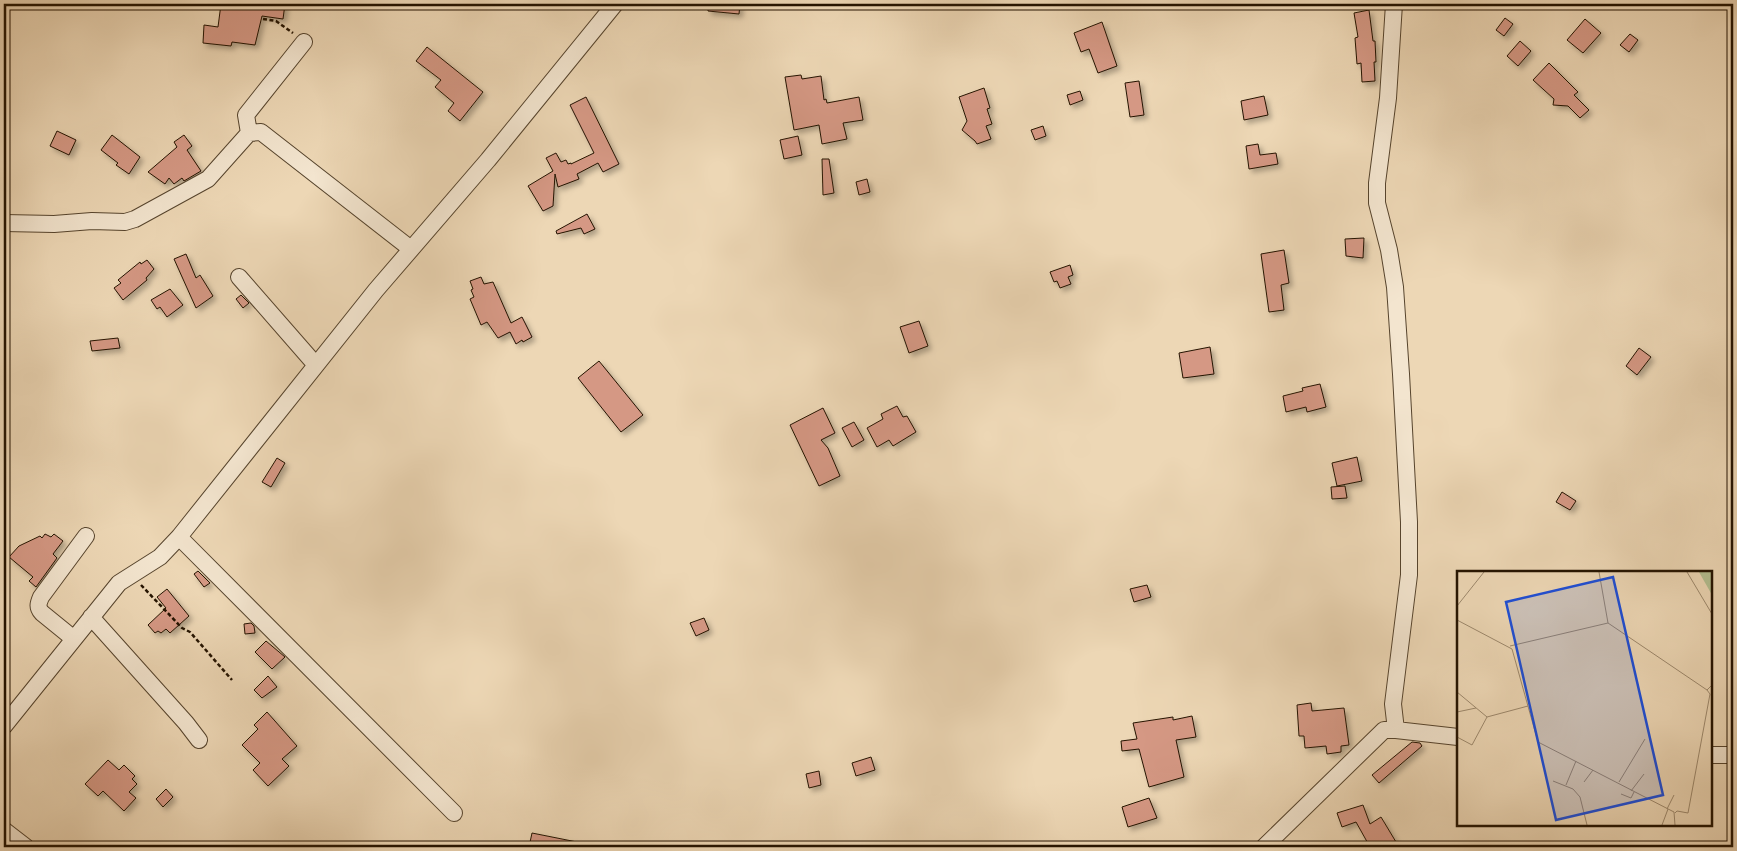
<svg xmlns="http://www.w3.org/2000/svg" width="1737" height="851" viewBox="0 0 1737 851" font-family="'Sorts Mill Goudy',serif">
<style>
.building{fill:#d59884;stroke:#241300;filter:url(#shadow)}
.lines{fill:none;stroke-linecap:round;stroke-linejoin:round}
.minor-casing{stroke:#56442d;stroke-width:18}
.path{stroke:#241300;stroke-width:2.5;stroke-dasharray:4 2.5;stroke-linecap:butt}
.minor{stroke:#f3e5cf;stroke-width:16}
.inset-road{fill:none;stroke:#9d896d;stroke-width:1}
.view{fill:#1d4ed8;fill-opacity:0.15;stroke:#1d4ed8;stroke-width:2.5}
.inset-edge{fill:none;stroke:#241300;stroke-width:2.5}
</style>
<defs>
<filter id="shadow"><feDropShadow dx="3.5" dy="3.5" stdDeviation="2.5" flood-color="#0004"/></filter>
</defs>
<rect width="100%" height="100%" fill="#edd7b5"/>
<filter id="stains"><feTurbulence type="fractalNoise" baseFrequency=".004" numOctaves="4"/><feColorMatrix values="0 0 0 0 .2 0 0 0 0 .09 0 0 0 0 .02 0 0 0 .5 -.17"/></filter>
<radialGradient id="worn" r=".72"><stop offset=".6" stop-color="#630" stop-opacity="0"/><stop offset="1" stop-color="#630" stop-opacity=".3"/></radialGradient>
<path class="building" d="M 221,4 L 285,4 L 283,19 L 262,16 L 255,45 L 232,42 L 231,46 L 203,43 L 204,25 L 218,27 Z
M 708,4 L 740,4 L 739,14 L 708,11 Z
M 1369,10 L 1373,41 L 1375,41 L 1376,62 L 1374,62 L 1375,81 L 1362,82 L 1361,63 L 1357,64 L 1355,38 L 1358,37 L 1354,13 Z
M 1505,18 L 1513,24 L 1504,36 L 1496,30 Z
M 1585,19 L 1601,33 L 1583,53 L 1567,40 Z
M 1102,22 L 1117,66 L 1098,73 L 1089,49 L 1081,52 L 1074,33 Z
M 1630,34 L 1638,40 L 1629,52 L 1620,45 Z
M 1520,41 L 1531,51 L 1518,66 L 1507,56 Z
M 427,47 L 483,92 L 460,121 L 448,111 L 454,103 L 435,87 L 441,80 L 416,61 Z
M 1549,63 L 1578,92 L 1574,95 L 1589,110 L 1580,118 L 1568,106 L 1553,105 L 1554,99 L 1533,80 Z
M 801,75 L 802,79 L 821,76 L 824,100 L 826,99 L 827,103 L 859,97 L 863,120 L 843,123 L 847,139 L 822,144 L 819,125 L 794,130 L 785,77 Z
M 1139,81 L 1144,115 L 1130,117 L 1125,83 Z
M 984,88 L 990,108 L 987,109 L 992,124 L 986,126 L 991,139 L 977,144 L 975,141 L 962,130 L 967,121 L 959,97 Z
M 1080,91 L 1083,100 L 1070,105 L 1067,95 Z
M 1264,96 L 1268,115 L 1244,120 L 1241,101 Z
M 586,97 L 619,164 L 603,172 L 598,163 L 577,174 L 579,179 L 558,187 L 555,174 L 553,206 L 543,211 L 528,186 L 553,171 L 546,158 L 556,153 L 561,162 L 566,160 L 568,164 L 571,163 L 571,164 L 594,153 L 570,105 Z
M 1043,126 L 1046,136 L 1035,140 L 1031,130 Z
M 57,131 L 76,140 L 69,155 L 50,146 Z
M 112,135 L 140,157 L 129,174 L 116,165 L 118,163 L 101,150 Z
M 184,135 L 192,146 L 187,150 L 201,171 L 184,181 L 182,178 L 174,184 L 169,178 L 165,184 L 148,172 L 177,147 L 174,142 Z
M 798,136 L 802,155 L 784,159 L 780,140 Z
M 1258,144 L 1260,155 L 1276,153 L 1278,164 L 1249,169 L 1246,146 Z
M 822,159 L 829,159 L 834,193 L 823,195 Z
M 867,179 L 870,192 L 859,195 L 856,182 Z
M 587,214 L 595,229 L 584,234 L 581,228 L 557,234 L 556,231 Z
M 1364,238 L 1363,258 L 1346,256 L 1345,239 Z
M 1284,250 L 1289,283 L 1281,285 L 1284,310 L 1269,312 L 1261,254 Z
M 186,254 L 196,278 L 200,275 L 213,296 L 196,308 L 174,259 Z
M 147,260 L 154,269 L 146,278 L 147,280 L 123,300 L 114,288 L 121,283 L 118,280 L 140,262 L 141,264 Z
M 1070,265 L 1073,275 L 1068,277 L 1071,284 L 1060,288 L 1057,281 L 1054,282 L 1050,272 Z
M 481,277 L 484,284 L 493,282 L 511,323 L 522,317 L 532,337 L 523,342 L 522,340 L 516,344 L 510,332 L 498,338 L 487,322 L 481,325 L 470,299 L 474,297 L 471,290 L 473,289 L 470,281 Z
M 170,289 L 183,305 L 167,317 L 160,307 L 157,309 L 151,300 Z
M 241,295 L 249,303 L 243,308 L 236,299 Z
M 919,321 L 928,346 L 909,353 L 900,327 Z
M 118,338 L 120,348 L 92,351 L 90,341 Z
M 1210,347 L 1214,374 L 1183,378 L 1179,353 Z
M 1639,348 L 1651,357 L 1637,375 L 1626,366 Z
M 599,361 L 643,415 L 621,432 L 578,378 Z
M 1320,384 L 1326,407 L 1307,412 L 1306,407 L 1286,412 L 1283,396 L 1303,391 L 1302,388 Z
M 897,406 L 903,417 L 907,416 L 916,432 L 893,446 L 889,440 L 877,447 L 867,428 L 883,419 L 881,414 Z
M 823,408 L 835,433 L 821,440 L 828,448 L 840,476 L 819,486 L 790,425 Z
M 854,422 L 864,440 L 852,447 L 842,428 Z
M 1357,457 L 1362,481 L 1337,486 L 1332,463 Z
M 277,458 L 285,463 L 271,487 L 262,482 Z
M 1345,486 L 1347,498 L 1332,499 L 1331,487 Z
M 1562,492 L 1576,501 L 1570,510 L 1556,502 Z
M 45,534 L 51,537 L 54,534 L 63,541 L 53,554 L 57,558 L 36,587 L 29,581 L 33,577 L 9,557 L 19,546 L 40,536 L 42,538 Z
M 198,571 L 210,583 L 204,587 L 194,574 Z
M 1147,585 L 1151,597 L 1134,602 L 1130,589 Z
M 167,589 L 189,616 L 170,633 L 166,629 L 161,633 L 158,631 L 155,633 L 148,625 L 166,608 L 157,597 Z
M 704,618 L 709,630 L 696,636 L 690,623 Z
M 251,623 L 254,626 L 255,633 L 245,634 L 244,624 Z
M 266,641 L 285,657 L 272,669 L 255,652 Z
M 268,676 L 277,687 L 262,698 L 254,690 Z
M 1311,703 L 1312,711 L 1344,708 L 1349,745 L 1341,746 L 1341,752 L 1327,754 L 1326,746 L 1305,748 L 1304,736 L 1299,736 L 1297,705 Z
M 267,712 L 297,746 L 282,759 L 289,766 L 268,786 L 253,770 L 260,763 L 242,745 L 258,729 L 254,725 Z
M 1192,716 L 1196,737 L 1176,740 L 1184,777 L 1149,787 L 1139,749 L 1122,751 L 1121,741 L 1137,739 L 1133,723 L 1173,717 L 1173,720 Z
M 1412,742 L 1420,743 L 1422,746 L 1379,783 L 1372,775 Z
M 871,757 L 875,770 L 856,776 L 852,763 Z
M 108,760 L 119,770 L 124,765 L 135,776 L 132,779 L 137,784 L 129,792 L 136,798 L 124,811 L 103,791 L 98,796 L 85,784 Z
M 819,771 L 821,785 L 809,788 L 806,774 Z
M 166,789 L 173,797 L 163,807 L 156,799 Z
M 1149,798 L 1157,818 L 1128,827 L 1122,807 Z
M 1363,805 L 1370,824 L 1381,817 L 1396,842 L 1386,847 L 1370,847 L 1356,822 L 1342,827 L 1337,813 Z
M 532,833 L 577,842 L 577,847 L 529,847 Z"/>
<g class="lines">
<g class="minor-casing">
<path id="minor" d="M 249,133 L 261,132 L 411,249
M 4,223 L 54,224 L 92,221 L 125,222 L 135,219 L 208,179 L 249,133 L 246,115 L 304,42
M 239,277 L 315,364
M 179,537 L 454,813
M 91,617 L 186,723 L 199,740
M 74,639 L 42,613 C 37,607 38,604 41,597 L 86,536
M 4,726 L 119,583 L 160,557 L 179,537 L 376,290 L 488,160 L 615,4
M 1396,730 L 1458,737
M 1711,755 L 1733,755
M 4,830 L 26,847
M 1264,847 L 1384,730 L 1396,730 L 1393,704 L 1409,575 L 1409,522 L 1401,374 L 1395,287 L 1389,250 L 1377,203 L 1377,183 L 1388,98 L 1394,4"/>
</g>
<path class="path" d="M 263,19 L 276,21 L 293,33
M 141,585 L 182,628 L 190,632 L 232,680"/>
<use href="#minor" class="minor"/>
</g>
<g transform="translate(1457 571)">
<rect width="255" height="255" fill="#edd7b5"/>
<path d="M 242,1 L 255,1 L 255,24 Z" fill="#b3bf91"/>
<path class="inset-road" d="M 142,1 L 151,52M 230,1 L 255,43M 0,35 L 27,1M 0,49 L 55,78 L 81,171 L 217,241 L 218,254M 53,75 L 151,52 L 250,119 L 255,114M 0,121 L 30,146M 0,141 L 19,137M 0,166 L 15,174 L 30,146 L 71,135M 96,210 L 116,218 L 123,226 L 130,254M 127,211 L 136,199M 162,211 L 188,168M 109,214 L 119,190M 174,220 L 187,203M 164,223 L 174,227 L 177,221M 210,238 L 217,224M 218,242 L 220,240 L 231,242 L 253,123 L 250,119M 205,254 L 211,238"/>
<path class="view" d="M 156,6 L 206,224 L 99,249 L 49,31 Z"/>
<rect width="255" height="255" class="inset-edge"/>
</g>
<rect width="1737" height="851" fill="none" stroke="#edd7b5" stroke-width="20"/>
<rect x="5" y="5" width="1727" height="841" fill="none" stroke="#241300" stroke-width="2.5"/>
<rect x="10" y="10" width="1717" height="831" fill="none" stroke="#241300"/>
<rect width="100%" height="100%" filter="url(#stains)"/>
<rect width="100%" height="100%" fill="url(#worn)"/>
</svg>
